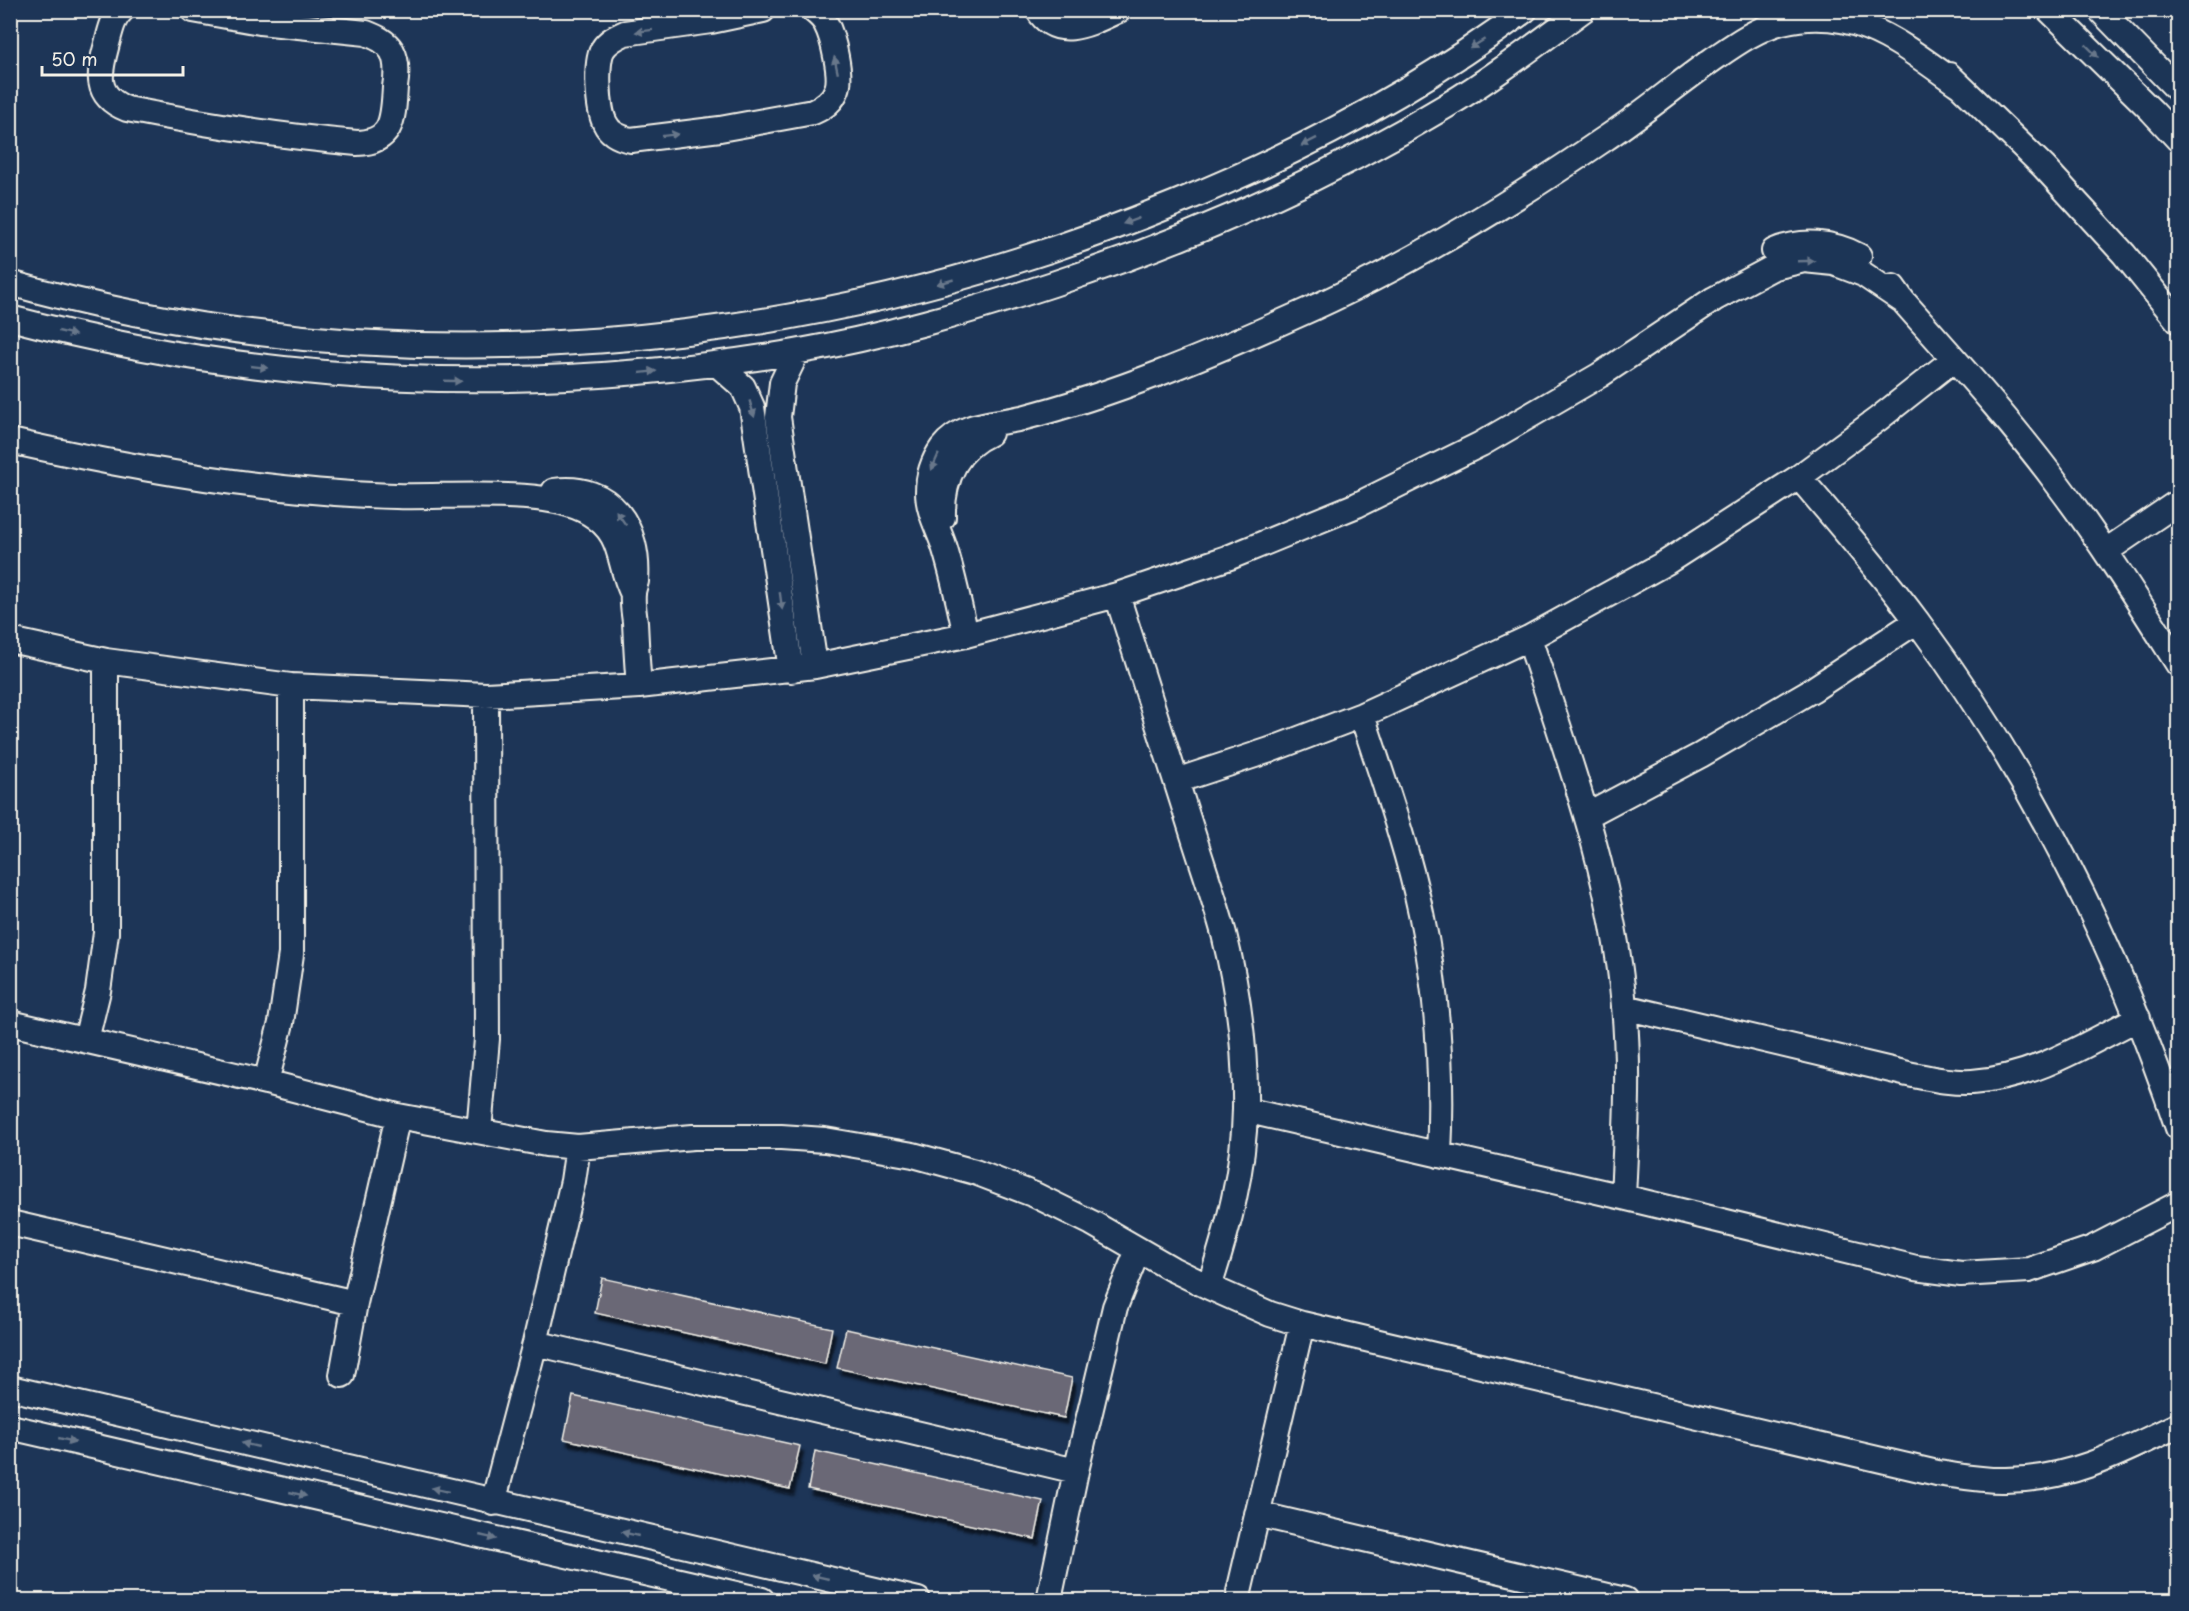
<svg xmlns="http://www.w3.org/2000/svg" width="2189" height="1611" viewBox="0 0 2189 1611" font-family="'Playpen Sans',sans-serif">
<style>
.building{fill:#6b6776;stroke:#f4f1e8;stroke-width:1.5;filter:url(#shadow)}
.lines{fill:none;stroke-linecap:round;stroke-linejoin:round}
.minor-casing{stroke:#f4f1e8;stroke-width:28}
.minor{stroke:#1d3557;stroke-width:24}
.oneway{fill:#68778a}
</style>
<defs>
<filter id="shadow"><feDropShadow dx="3.5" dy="6" stdDeviation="1.5" flood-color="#0009"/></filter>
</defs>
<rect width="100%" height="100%" fill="#1d3557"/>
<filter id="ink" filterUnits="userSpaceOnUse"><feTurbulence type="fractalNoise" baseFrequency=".0167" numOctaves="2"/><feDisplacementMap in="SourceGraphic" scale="12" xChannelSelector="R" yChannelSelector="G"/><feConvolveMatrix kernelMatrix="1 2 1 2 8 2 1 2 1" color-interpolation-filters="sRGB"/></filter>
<g filter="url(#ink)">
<path class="building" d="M 602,1278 L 832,1328 L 825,1364 L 595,1313 Z
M 846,1329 L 1072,1378 L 1064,1418 L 837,1368 Z
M 573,1396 L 800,1446 L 790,1489 L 564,1439 Z
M 815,1451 L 1043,1501 L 1035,1539 L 808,1489 Z"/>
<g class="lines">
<g class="minor-casing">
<path id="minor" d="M 122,10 C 113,18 111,29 108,40 C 100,70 91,95 127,109 C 203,124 279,136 357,143 C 394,142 393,117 395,87 C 397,75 398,62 392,51 C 386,41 376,37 366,33 L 260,22 L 193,10
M 763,10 L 711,21 L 625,33 C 616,37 608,41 603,49 C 595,61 598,110 605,123 C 610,134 620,138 631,140 L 720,129 L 813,112 C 824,107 833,101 837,89 C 842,76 833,37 826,24 C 823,18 818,14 813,10
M 1038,10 C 1058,43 1094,21 1119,10
M 2049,10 L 2152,111 L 2178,139
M 2100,10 L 2178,90
M 1949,75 L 2044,167 L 2124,254 L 2178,321
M 1774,251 C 1802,239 1833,242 1859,256
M 10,283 C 394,392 810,354 1176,203 C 1299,153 1418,90 1525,10
M 1893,287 L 1903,301 C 1956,361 2011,421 2059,486 C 2102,543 2140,604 2178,664
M 10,318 C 271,387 529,397 795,352 C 883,337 968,312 1053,284 C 1190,239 1322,181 1446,106 C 1494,77 1538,43 1583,10
M 797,352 L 782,383 L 778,417 L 815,666
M 717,364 L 743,387 L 752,407 L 791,670
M 10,441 C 95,460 179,476 265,486 C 308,491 353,495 396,496 C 446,498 548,487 589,513 C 626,535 616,562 633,594
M 1799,477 C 1839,524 1880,571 1917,621 C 2031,775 2117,947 2178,1128
M 554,491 C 611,483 640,527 636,581 C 635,585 633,590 633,594 C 632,603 634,613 635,622 C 636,643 637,665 639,686
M 943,517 C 942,480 955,449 990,433
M 2106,551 L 2178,502
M 1117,595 C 1141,672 1166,748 1190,825 C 1201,861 1214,897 1224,934 C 1238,991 1246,1051 1245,1109 C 1244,1171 1228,1229 1209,1287
M 966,635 C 959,605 953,573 943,543 C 937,526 928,510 928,492 C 928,476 933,461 942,448 C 963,422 992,425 1022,418 C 1115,394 1206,356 1293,317 C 1403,269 1505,207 1603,140 C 1641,115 1675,86 1712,60 C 1734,45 1756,29 1782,22 C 1857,4 1903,46 1959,85
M 1529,638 C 1569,759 1613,878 1624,1006 C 1630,1070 1626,1133 1623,1197
M 10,640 L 106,661 L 291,686 L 486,695 L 639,686 L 815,666 L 966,635 L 1117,595 L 1230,557 L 1357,505 L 1481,444 L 1600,375 L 1714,299 L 1774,267 L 1804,260 L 1834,263 L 1863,274 L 1903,301
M 1362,715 C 1383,780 1407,846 1421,913 C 1438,993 1443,1073 1439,1155
M 1176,781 L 1270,750 L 1362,715 L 1529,638 L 1667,562 L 1799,477 L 1878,419 L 1954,359
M 1588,815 L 1701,755 L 1812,690 L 1917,621
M 1624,1007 L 1908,1074 C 1929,1078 1950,1083 1972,1082 C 2033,1078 2085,1045 2138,1018
M 10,1023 L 266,1082 L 398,1116 L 546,1144 L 578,1147 L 693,1137 L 781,1137 L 825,1140 L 913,1155 L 975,1172 L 1035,1195 L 1092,1223 L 1172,1269 L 1209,1287 L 1270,1314 L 1302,1324 L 1937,1473 C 1960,1476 1983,1481 2006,1480 C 2069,1480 2123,1452 2178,1425
M 86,1040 L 98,991 L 106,933 L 106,661
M 266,1082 L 281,1023 L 291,954 L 291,686
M 1245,1110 L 1623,1197 L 1916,1268 L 1961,1274 L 2029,1270 L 2093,1248 L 2178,1204
M 479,1131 L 487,1039 L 486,695
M 10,1223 L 355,1303
M 535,1343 L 1076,1471
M 342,1375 L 355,1303 L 398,1116
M 10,1388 L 918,1600
M 10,1427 L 762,1600
M 493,1503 L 535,1343 L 573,1181 L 578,1147
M 1257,1514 L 1625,1600
M 1239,1592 L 1302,1324
M 1049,1600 L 1076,1471 L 1115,1307 L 1138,1250"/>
</g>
<use href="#minor" class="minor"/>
</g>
<defs><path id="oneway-solid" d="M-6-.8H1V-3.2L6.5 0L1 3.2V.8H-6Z" transform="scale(1.5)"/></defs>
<g class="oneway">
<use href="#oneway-solid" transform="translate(644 31) rotate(173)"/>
<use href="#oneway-solid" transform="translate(1477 44) rotate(148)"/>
<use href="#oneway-solid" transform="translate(2092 51) rotate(45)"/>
<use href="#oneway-solid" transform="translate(836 65) rotate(-102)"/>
<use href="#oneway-solid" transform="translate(670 135) rotate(-7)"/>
<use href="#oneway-solid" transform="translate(1309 142) rotate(153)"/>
<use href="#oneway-solid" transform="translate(1131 221) rotate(160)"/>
<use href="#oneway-solid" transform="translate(1806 261) rotate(-2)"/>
<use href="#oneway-solid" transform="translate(945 282) rotate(164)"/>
<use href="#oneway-solid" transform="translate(67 333) rotate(13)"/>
<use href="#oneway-solid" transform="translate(259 367) rotate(6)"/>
<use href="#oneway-solid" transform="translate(648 372) rotate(-6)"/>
<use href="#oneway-solid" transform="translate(453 381) rotate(2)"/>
<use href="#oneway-solid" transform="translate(752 409) rotate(74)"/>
<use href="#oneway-solid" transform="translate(935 462) rotate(114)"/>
<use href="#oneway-solid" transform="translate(621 518) rotate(-125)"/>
<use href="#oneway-solid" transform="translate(781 601) rotate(82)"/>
<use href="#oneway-solid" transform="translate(67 1440) rotate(13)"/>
<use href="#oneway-solid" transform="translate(250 1445) rotate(-167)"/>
<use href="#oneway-solid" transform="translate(440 1490) rotate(-167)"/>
<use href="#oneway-solid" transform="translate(298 1494) rotate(13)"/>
<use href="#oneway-solid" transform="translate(630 1534) rotate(-167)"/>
<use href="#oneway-solid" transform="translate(488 1537) rotate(13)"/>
<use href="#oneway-solid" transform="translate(820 1577) rotate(-167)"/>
</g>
</g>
<rect width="2189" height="1611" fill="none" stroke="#1d3557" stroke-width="36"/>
<rect x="18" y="18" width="2153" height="1575" fill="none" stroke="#f4f1e8" stroke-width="2" filter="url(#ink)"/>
<path d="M42 66v9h141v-9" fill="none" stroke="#f4f1e8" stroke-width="3"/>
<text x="51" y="66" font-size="18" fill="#f4f1e8" stroke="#1d3557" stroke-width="4.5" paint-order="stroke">50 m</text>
</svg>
